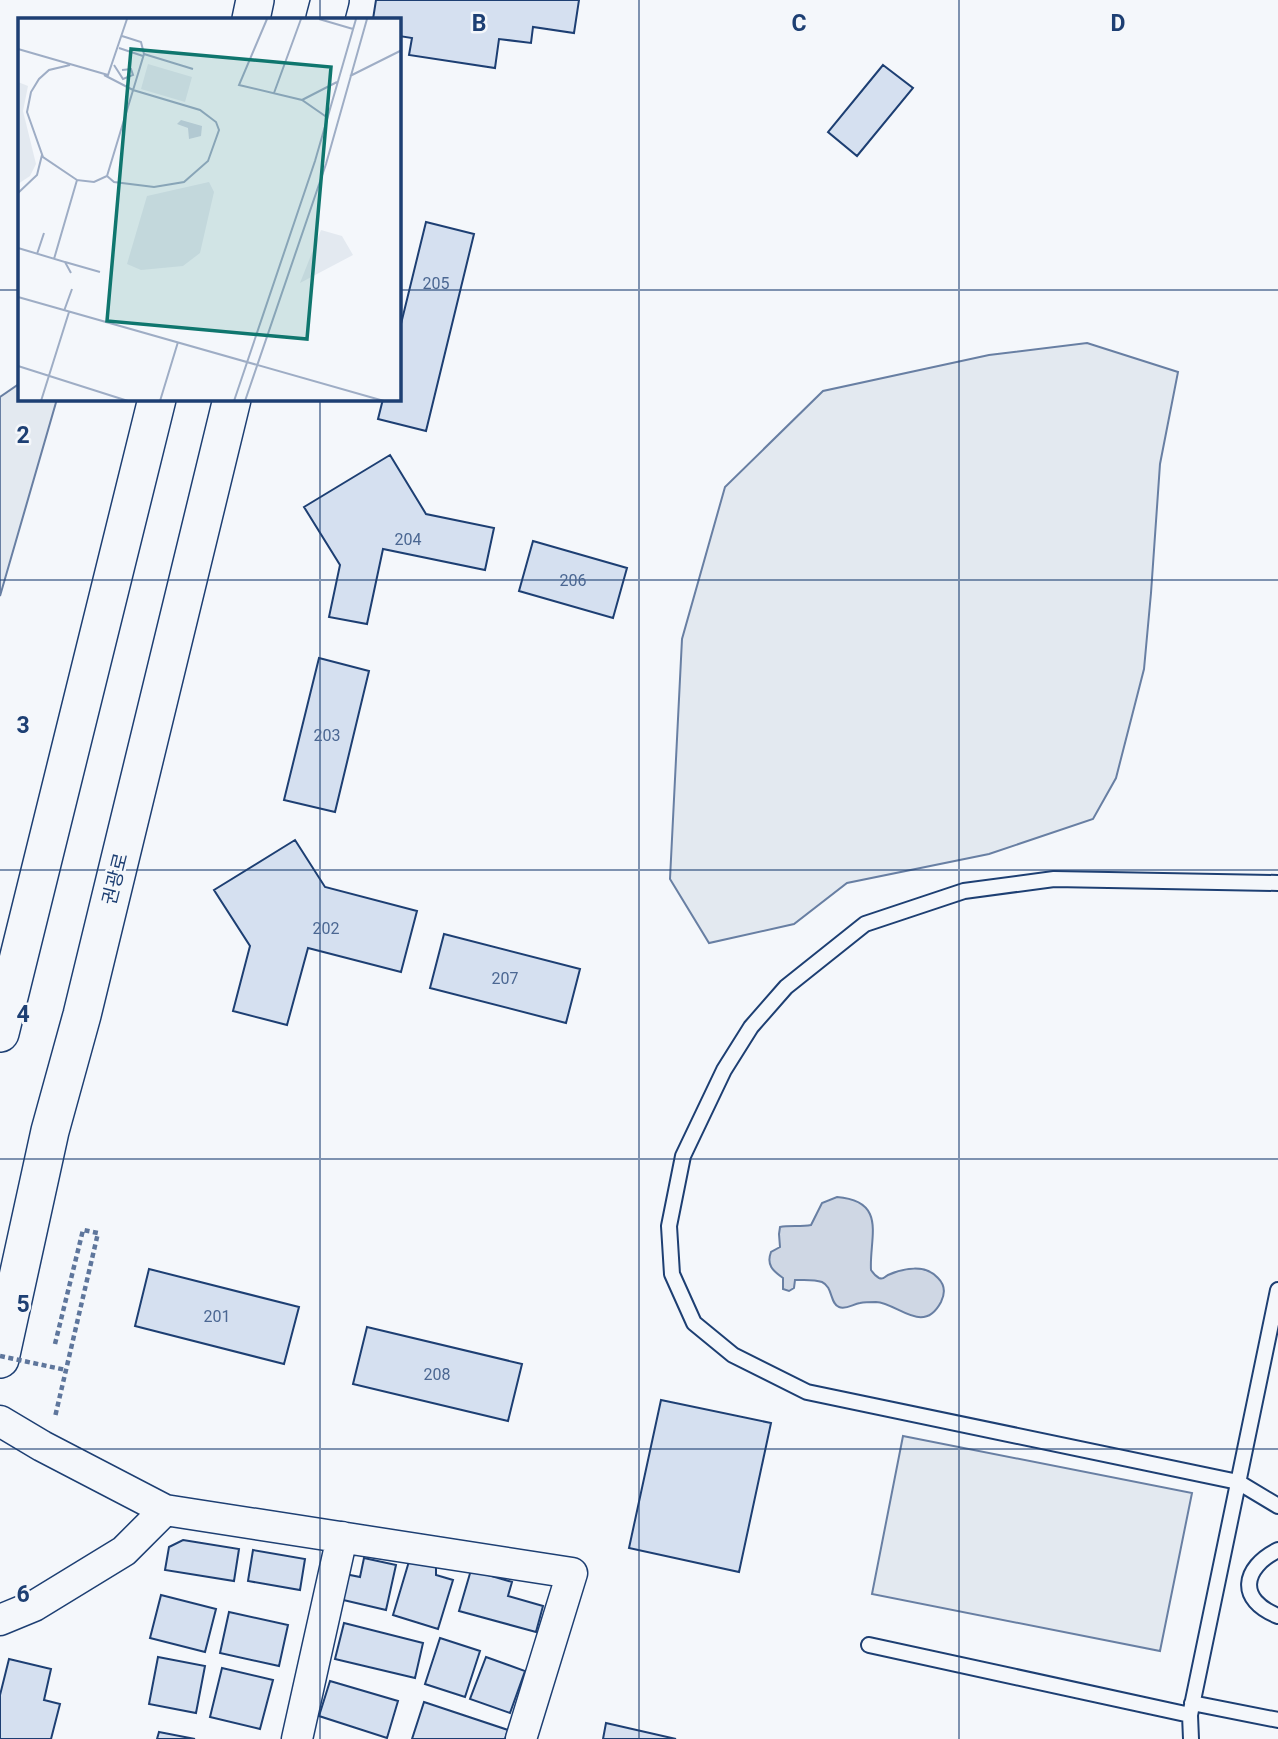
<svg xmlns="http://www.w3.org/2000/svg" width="1278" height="1739" viewBox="0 0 1278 1739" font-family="Roboto,'Noto Sans KR',sans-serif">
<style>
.green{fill:#e3e9f0;stroke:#687fa3;stroke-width:2}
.water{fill:#cfd7e4;stroke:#687fa3;stroke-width:2}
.building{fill:#d5e0f0;stroke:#1d3f73;stroke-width:2}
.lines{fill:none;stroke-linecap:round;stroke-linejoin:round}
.service-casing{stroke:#1d3f73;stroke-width:18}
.minor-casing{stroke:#1d3f73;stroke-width:33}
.tertiary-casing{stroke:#1d3f73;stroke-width:40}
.path{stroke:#5e769c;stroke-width:4.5;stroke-dasharray:5 3.5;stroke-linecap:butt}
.service{stroke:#f4f7fb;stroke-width:14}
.minor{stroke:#f4f7fb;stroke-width:30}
.tertiary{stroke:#f4f7fb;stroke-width:37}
.path-bridge{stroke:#5e769c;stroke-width:4.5;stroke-dasharray:5 3.5;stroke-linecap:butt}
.grid{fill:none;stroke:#1d3f73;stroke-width:2;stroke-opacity:0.55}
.labels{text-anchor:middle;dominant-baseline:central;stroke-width:5;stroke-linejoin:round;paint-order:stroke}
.number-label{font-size:16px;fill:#4b6792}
.street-label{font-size:19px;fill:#1d3f73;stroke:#f4f7fb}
.inset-road{fill:none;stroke:#9eadc5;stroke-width:2}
.view{fill:#0f766e;fill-opacity:0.15;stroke:#0f766e;stroke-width:3.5}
.inset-edge{fill:none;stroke:#1d3f73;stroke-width:3.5}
.grid-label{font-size:23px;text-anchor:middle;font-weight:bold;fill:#1d3f73;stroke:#f4f7fb;stroke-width:5;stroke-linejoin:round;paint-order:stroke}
</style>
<rect width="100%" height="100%" fill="#f4f7fb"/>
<path class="green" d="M 1087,343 L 1178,372 L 1160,464 L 1151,593 L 1144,669 L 1116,778 L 1093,819 L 989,854 L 847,883 L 794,924 L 709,943 L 670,879 L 682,639 L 725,487 L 823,391 L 989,355 Z
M 19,384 L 19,399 L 57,399 L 0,596 L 0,397 Z
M 903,1436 L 1192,1493 L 1160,1651 L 872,1594 Z"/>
<path class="water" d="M 837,1197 C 888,1201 869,1238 871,1270 C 873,1273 875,1276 879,1278 C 884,1280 884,1277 888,1275 C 903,1268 926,1264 938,1278 C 945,1285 945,1294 941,1302 C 923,1336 898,1303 876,1302 C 870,1302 865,1302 860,1303 C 853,1304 846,1310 839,1307 C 830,1304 833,1287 822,1282 C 814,1279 804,1280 795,1280 L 794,1288 L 789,1291 L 783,1289 L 783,1278 C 773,1271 766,1265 771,1252 L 780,1247 L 779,1234 L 780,1227 C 789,1225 801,1227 811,1225 L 822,1203 Z"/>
<path class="building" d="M 376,0 L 579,0 L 574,33 L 533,27 L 531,43 L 499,39 L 495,68 L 409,55 L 412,38 L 399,36 L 399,19 L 373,19 Z
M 883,65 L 913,88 L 857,156 L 828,132 Z
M 426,222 L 474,234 L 426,431 L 378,419 L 383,399 L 399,399 L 399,332 Z
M 390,455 L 426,514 L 494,528 L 485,570 L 383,549 L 367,624 L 329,617 L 340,565 L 304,507 Z
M 533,541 L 627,568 L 613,618 L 519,591 Z
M 319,658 L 369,671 L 335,812 L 284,800 Z
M 295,840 L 325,887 L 417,911 L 401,972 L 308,948 L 287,1025 L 233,1011 L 250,946 L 214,890 Z
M 444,934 L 580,969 L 566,1023 L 430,988 Z
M 149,1269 L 299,1307 L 284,1364 L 135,1326 Z
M 367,1327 L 522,1364 L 508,1421 L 353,1384 Z
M 661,1400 L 771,1423 L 739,1572 L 629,1548 Z
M 183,1540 L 239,1549 L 234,1581 L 165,1570 L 169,1547 Z
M 253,1550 L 305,1559 L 300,1590 L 248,1581 Z
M 364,1558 L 396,1565 L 386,1610 L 339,1599 L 345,1574 L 360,1577 Z
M 410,1558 L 436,1566 L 436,1575 L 453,1580 L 438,1629 L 393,1615 Z
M 471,1570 L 512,1582 L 508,1596 L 543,1606 L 536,1632 L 459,1611 Z
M 161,1595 L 216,1609 L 205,1652 L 150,1638 Z
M 229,1612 L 288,1625 L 279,1666 L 220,1653 Z
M 344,1623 L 423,1643 L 415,1678 L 335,1659 Z
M 440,1638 L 480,1651 L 465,1697 L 425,1684 Z
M 158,1657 L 205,1666 L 196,1713 L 149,1704 Z
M 486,1657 L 525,1671 L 510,1713 L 470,1699 Z
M 9,1659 L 51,1669 L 44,1700 L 60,1704 L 51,1739 L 0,1739 L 0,1695 Z
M 222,1668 L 273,1680 L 260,1729 L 210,1717 Z
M 330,1681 L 398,1701 L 387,1738 L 319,1716 Z
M 424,1702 L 508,1730 L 505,1739 L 412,1739 Z
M 606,1723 L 676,1739 L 603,1739 Z
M 159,1732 L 195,1739 L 157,1739 Z"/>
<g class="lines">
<g class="service-casing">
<path id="service" d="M 1278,883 L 1054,879 L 964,891 L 865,924 L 786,987 L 751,1027 L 724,1070 L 683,1156 L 669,1226 L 672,1274 L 694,1323 L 733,1355 L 807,1392 L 1238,1482 L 1278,1506
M 1278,1550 C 1242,1568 1237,1600 1278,1616
M 869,1645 L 1190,1715
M 1192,1703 L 1278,1720
M 1191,1739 L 1190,1715 L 1278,1290"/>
</g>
<g class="minor-casing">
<path id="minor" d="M 0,1421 L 42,1446 L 165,1510 L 572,1573 L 521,1739
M 0,1620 L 34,1606 L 124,1551 L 165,1510
M 297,1739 L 342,1537"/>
</g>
<g class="tertiary-casing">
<path id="tertiary" d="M 251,19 L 255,0
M 325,19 L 330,0
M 0,1033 L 157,399
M 0,1359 L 50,1131 L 82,1015 L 232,399"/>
</g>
<path class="path" d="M 55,1344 L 83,1230 L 98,1233 L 55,1417"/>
<use href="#service" class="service"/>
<use href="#minor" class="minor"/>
<use href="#tertiary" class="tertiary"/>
<path class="path-bridge" d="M 0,1356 L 66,1370"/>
</g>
<path class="grid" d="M 320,0 L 320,19M 639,0 L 639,1739M 959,0 L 959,1739M 0,290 L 19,290M 399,290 L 1278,290M 320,399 L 320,1739M 0,580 L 1278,580M 0,870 L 1278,870M 0,1159 L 1278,1159M 0,1449 L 1278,1449"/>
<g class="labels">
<g class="number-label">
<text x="436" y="283">205</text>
<text x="408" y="539">204</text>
<text x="573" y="580">206</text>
<text x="327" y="735">203</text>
<text x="326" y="928">202</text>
<text x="505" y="978">207</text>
<text x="217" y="1316">201</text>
<text x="437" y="1374">208</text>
</g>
<g class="street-label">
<text transform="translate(115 879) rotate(-76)">권광로</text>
</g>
</g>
<g transform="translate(18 18)">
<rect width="383" height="383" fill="#f4f7fb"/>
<path d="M 130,46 L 174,59 L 167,84 L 123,71 ZM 0,64 L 10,68 L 5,93 L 18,146 L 12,158 L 0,166 ZM 191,164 L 196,174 L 182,235 L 165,248 L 123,252 L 109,246 L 129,178 ZM 303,212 L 324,218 L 335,237 L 282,265 Z" fill="#e3e9f0"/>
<path d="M 163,102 L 184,108 L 183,118 L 171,121 L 170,110 L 159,106 Z" fill="#cfd7e4"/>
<path class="inset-road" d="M 249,1 L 221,67 L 284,82 L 310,100M 301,1 L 335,11M 101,30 L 125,38M 0,31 L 90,57 L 109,1M 126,36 L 175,51M 52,47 L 31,52 L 21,61 L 13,74 L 9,94 L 25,139 L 59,162M 96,47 L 105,61 L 115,57 L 113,51 L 104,52M 86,57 L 115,72 L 182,92 L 198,104 L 201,112 L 190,143 L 166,164 L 136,169 L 96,164 L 89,158M 332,58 L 384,32M 256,75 L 283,1M 284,82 L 319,64M 0,175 L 19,157 L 24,137M 0,230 L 47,244 L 53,255M 19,236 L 26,215M 36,241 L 59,162 L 76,164 L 89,158 L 126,36 L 123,24 L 104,18M 47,244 L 82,254M 0,279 L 366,383M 46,293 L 54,271M 0,348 L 110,383M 23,383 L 51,294M 142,383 L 160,324M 216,383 L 297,143 L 338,1M 227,383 L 308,146 L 349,1"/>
<path class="view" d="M 113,31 L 313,49 L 289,321 L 89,303 Z"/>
<rect width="383" height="383" class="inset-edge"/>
</g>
<g class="grid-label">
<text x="479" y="31">B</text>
<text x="799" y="31">C</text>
<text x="1118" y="31">D</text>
<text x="23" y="443">2</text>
<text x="23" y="733">3</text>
<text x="23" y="1022">4</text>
<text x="23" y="1312">5</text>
<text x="23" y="1602">6</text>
</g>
</svg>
